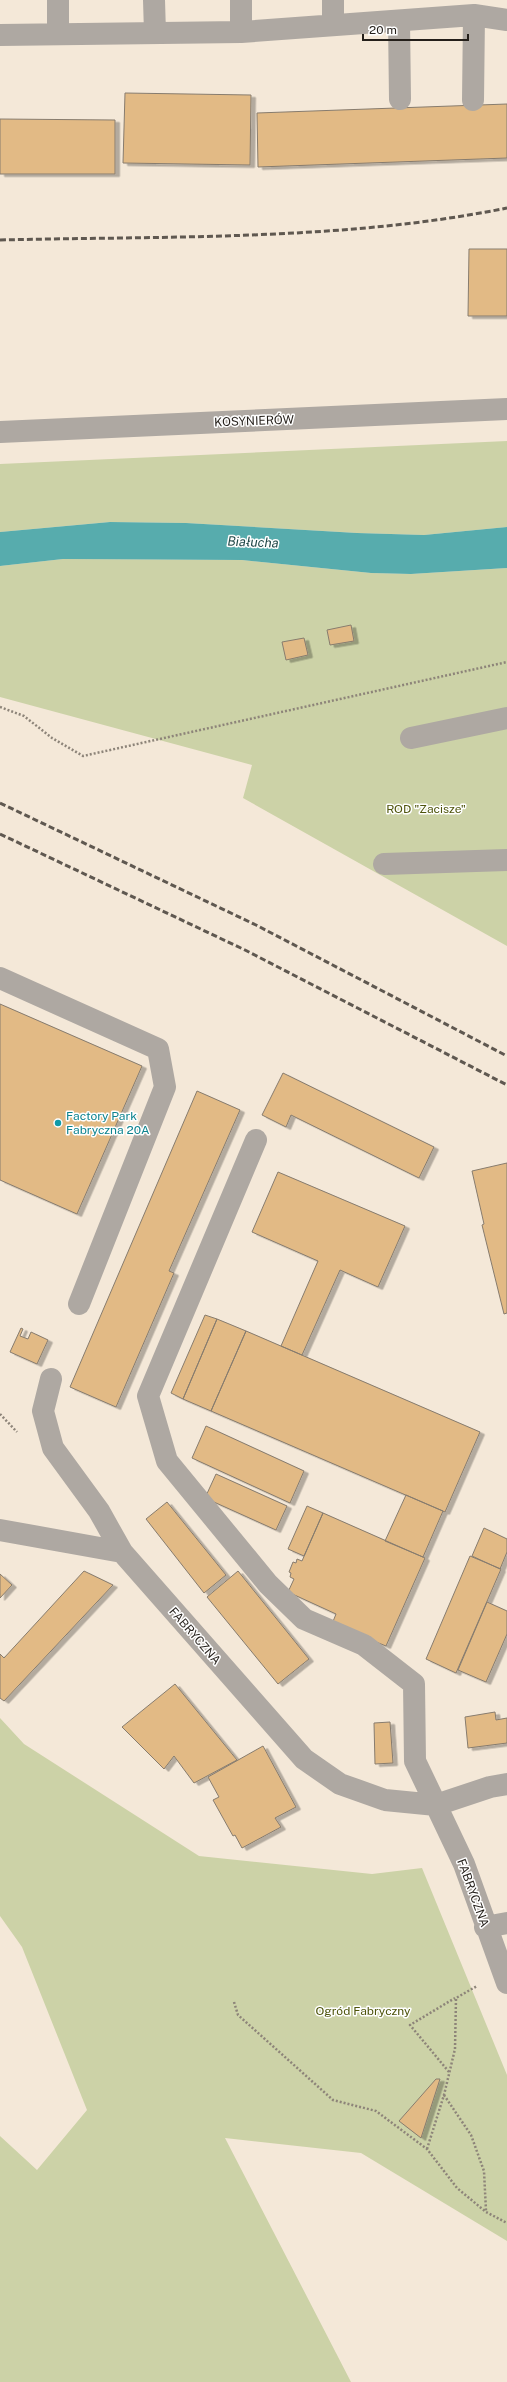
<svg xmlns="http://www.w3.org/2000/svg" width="507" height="2382" viewBox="0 0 507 2382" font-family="'Public Sans',sans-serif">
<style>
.green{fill:#ccd2a7}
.water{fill:#57acad}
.building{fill:#e2ba85;stroke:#877c6e;filter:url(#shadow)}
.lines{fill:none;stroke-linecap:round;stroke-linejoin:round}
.path{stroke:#8d8479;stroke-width:2.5;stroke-dasharray:2 2;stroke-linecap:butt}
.minor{stroke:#aea8a2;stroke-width:22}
.rail{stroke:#5f5850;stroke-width:3;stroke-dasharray:6 3;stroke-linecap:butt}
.culture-dot{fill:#0f9aa8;stroke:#fff;stroke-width:1.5}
.labels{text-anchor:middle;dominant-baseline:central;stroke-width:3;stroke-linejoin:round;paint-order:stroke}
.street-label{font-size:12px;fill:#241f1a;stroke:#fff}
.park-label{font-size:12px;fill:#4e540b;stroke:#fff}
.culture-label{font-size:12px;fill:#0d838f;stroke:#fff;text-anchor:start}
.water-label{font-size:13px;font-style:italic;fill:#204848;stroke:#fff}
</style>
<defs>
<filter id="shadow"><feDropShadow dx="4.5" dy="2.5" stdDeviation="0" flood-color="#0004"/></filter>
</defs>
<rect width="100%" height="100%" fill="#f4e8d8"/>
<path class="green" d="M 507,441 L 507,527 L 424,535 L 357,533 L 186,523 L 110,522 L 0,532 L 0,464 Z
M 63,559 L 242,560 L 371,573 L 411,574 L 507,568 L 507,946 L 243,798 L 252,765 L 0,697 L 0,566 Z
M 0,1718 L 24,1744 L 199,1856 L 372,1874 L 422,1868 L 507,2075 L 507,2241 L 361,2153 L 225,2138 L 351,2382 L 0,2382 L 0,2136 L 37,2170 L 87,2110 L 22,1947 L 0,1916 Z"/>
<path class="water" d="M 110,522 L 186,523 L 357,533 L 424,535 L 507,527 L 507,568 L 411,574 L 371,573 L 242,560 L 63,559 L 0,566 L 0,532 Z"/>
<path class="building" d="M 125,93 L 251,95 L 250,165 L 123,163 Z
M 507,104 L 507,158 L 258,167 L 257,113 Z
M 0,119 L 115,120 L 115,174 L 0,174 Z
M 469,249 L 507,249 L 507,316 L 468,316 Z
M 351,625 L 354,641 L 330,645 L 327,630 Z
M 304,638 L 308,655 L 286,660 L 282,642 Z
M 0,1004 L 142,1066 L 77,1214 L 0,1180 Z
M 283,1073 L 434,1147 L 419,1178 L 291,1115 L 286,1127 L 262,1115 Z
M 197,1091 L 240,1110 L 169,1271 L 174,1273 L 116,1407 L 70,1387 Z
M 507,1163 L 507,1313 L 504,1314 L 482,1225 L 484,1224 L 472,1171 Z
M 278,1172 L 405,1226 L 378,1287 L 340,1270 L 302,1355 L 281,1346 L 318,1261 L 252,1232 Z
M 205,1315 L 217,1319 L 183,1399 L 171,1393 Z
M 217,1319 L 246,1331 L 211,1411 L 183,1399 Z
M 21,1328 L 23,1329 L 20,1336 L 28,1339 L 31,1332 L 48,1340 L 37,1364 L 10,1352 Z
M 246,1331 L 480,1432 L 445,1512 L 211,1411 Z
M 206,1426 L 304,1471 L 290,1503 L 192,1458 Z
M 216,1474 L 287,1506 L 276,1530 L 205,1498 Z
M 406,1495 L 443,1511 L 423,1557 L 385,1541 Z
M 167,1502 L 226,1575 L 204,1593 L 146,1519 Z
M 307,1506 L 323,1513 L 304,1556 L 288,1549 Z
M 323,1513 L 425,1558 L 386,1646 L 332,1624 L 336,1614 L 288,1592 L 294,1579 L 290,1577 L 291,1573 L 289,1572 L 293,1562 L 296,1563 L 297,1559 L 302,1561 Z
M 484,1528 L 507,1539 L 507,1552 L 500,1569 L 472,1556 Z
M 470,1556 L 501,1569 L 456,1673 L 426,1659 Z
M 84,1571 L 113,1585 L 4,1701 L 0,1698 L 0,1654 L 4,1658 Z
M 238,1571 L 309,1659 L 278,1684 L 207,1597 Z
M 0,1574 L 12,1585 L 0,1598 Z
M 487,1602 L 507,1611 L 507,1634 L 486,1682 L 458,1670 Z
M 175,1684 L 237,1760 L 194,1783 L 174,1756 L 164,1769 L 122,1727 Z
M 495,1712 L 496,1720 L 507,1718 L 507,1743 L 468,1748 L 465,1717 Z
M 390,1722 L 393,1763 L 375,1764 L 374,1723 Z
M 263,1746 L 296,1807 L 275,1818 L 281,1827 L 242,1848 L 235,1835 L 233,1836 L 213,1800 L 219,1797 L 208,1777 Z
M 436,2079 L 440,2079 L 421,2138 L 399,2121 Z"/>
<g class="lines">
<path class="path" d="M 0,707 L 24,716 L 52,738 L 83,756 L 507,662
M 0,1414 L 17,1432
M 234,2002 L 238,2015 L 333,2100 L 376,2111 L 427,2149 L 457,2188 L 486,2212 L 507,2223
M 449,2072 L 410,2025 L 455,1998
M 444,2095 L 471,2135 L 484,2171 L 486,2211
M 427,2149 L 444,2095 L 455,2049 L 456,1998 L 477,1986"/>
<path class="minor" d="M 58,0 L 58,34
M 154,0 L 155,33
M 333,0 L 333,25
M 399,21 L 400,99
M 241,32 L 241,0
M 0,35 L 241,32 L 474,15 L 507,20
M 473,100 L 474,15
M 0,432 L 507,409
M 411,738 L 507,718
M 384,864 L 507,860
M 0,978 L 158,1049 L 165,1087 L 79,1304
M 256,1140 L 148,1396 L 167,1461 L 268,1584 L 304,1619 L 364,1645 L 414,1684 L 415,1761 L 436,1805 L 490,1787 L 507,1784
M 51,1379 L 43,1411 L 53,1448 L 99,1511 L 122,1552 L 304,1759 L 340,1784 L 385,1800 L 436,1805 L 464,1864 L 507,1983
M 0,1530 L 122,1552
M 485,1927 L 507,1923"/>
<path class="rail" d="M 0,240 C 166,236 344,241 507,208
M 0,803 L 256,925 L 507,1056
M 0,834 L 245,950 L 507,1085"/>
</g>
<circle class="culture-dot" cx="58" cy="1123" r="4"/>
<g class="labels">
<g class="street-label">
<text transform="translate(254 421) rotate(-2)">KOSYNIERÓW</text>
<text transform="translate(195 1636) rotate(49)">FABRYCZNA</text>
<text transform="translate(473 1893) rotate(70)">FABRYCZNA</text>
</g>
<g class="park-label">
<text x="426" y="809">ROD "Zacisze"</text>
<text x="363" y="2011">Ogród Fabryczny</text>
</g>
<g class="culture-label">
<text x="66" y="1116">Factory Park<tspan x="66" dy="14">Fabryczna 20A</tspan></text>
</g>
<g class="water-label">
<text transform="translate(253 542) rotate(2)">Białucha</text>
</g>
</g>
<path d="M363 34v6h105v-6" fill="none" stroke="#241f1a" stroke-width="2"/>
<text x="369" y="34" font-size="12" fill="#241f1a" stroke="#ffffff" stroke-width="3" paint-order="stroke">20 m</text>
</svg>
